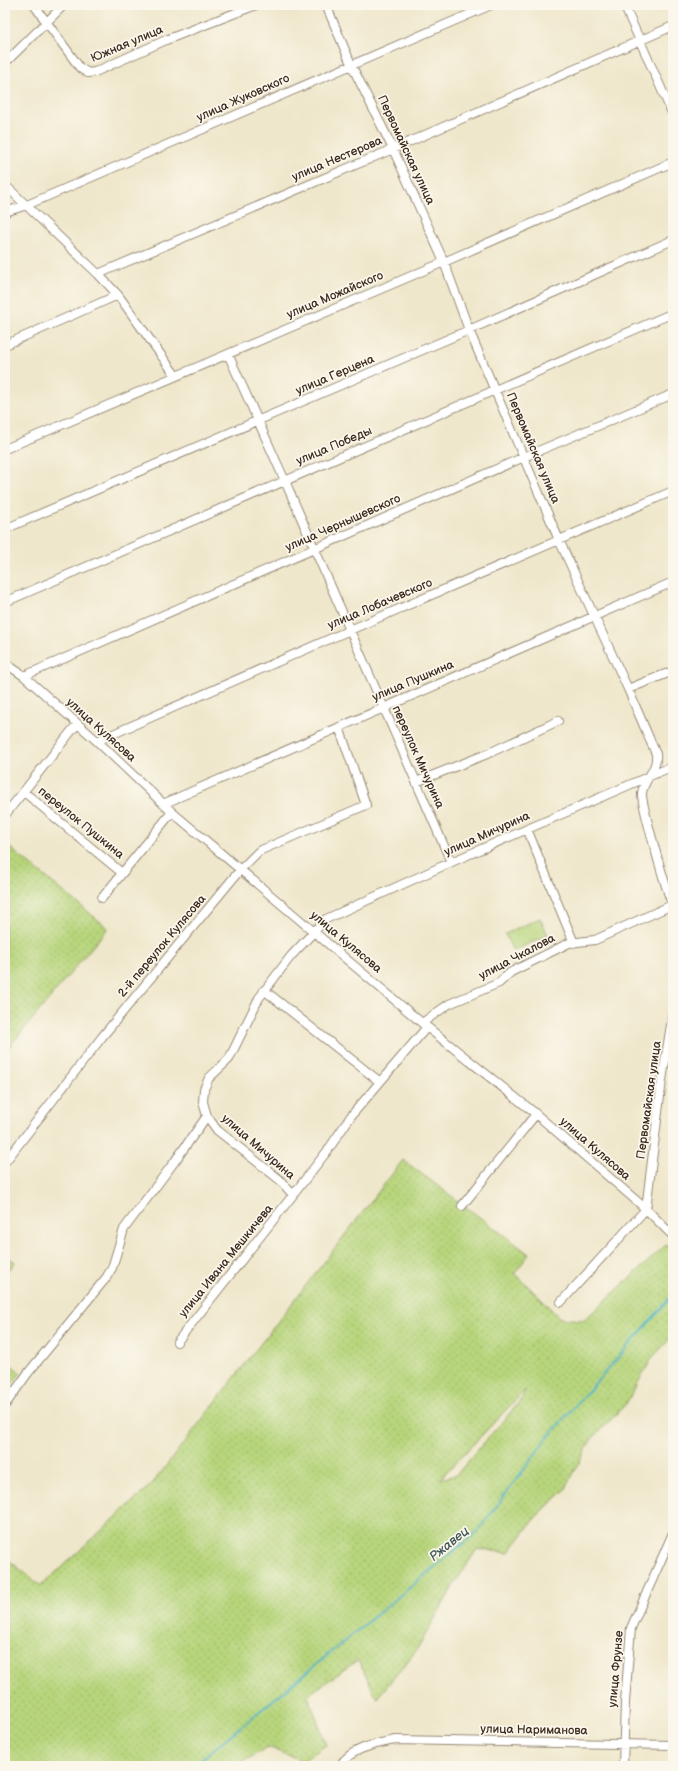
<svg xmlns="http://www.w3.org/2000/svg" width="678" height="1771" viewBox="0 0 678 1771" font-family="'Balsamiq Sans',sans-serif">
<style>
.grass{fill:url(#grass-dots);stroke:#79804c;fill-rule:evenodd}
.pitch{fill:#b7d57b;stroke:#79804c}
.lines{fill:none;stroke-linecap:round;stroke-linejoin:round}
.stream{stroke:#48b1c7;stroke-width:2}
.street-casing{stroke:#958874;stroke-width:10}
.street{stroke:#fff;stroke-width:8}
.labels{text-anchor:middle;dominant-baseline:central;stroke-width:3.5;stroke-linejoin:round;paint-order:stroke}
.street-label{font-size:12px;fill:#3b2a1e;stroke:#fbf7ec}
.water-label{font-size:13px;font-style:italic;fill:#405959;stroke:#fbf7ec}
</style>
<defs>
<pattern id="grass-dots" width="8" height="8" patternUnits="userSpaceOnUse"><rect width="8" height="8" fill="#b7d57b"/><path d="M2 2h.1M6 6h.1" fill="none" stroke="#9eb76a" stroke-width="1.8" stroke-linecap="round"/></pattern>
</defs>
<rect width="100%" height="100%" fill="#fbf7ec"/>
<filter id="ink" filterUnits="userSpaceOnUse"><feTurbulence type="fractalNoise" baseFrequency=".025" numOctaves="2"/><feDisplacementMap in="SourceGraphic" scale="8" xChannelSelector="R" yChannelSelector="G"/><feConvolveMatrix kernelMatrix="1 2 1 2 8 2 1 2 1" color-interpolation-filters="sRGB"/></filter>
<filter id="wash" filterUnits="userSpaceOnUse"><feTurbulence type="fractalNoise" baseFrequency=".012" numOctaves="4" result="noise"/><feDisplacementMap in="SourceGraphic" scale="16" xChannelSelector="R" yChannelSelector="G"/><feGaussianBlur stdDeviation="0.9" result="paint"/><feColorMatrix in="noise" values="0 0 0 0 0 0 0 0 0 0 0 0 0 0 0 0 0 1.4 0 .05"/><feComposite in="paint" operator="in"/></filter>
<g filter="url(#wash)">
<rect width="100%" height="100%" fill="#efe7cb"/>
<path class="grass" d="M 5,844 L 108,928 L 5,1052 Z
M 403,1160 L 529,1254 L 515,1273 L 560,1318 L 584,1320 L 666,1245 L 673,1251 L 673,1336 L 652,1358 L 626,1404 L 591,1440 L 565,1490 L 536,1517 L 508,1553 L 477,1549 L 454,1585 L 416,1651 L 377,1698 L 358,1660 L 308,1695 L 326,1745 L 303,1761 L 268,1747 L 236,1766 L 5,1766 L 5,1557 L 41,1586 L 152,1484 ZM 525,1390 L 521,1400 L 456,1475 L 440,1479 Z
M 5,1255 L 15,1262 L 5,1275 Z
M 5,1360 L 21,1373 L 5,1392 Z"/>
<path class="pitch" d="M 540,918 L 548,935 L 513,951 L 505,934 Z"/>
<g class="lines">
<path class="stream" d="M 193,1766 L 477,1532 L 548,1437 L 673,1295"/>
</g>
</g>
<g filter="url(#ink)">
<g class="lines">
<g class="street-casing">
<path id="street" d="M 34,5 L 80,68 L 88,73 L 95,72 L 166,40 L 256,5
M 326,5 L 351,64 L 393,149 L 444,262 L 469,330 L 559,540 L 628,689 L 656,754 C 658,770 644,778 642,793 C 641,804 667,893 673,906
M 624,5 L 673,115
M 5,63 L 64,5
M 5,185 L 98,274 L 118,295 L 176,376
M 5,212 L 27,205 L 491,5
M 98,274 L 393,149 L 673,26
M 5,345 L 118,295
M 228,354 L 285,481 L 451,862
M 5,449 L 444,262 L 673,162
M 5,529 L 469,330 L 673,240
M 5,602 L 673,313
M 5,663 L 24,676 L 97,741 L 172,812 L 422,1023 L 536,1114 L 646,1209 L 673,1236
M 24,676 L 524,457 L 673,394
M 628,689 L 673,671
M 97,741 L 350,630 L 673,491
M 416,782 L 487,754 L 558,721
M 24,792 L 122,873
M 163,804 L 673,582
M 5,815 L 77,724
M 527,829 L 574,943
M 102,898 L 172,812
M 264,990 L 380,1082
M 422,1023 L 449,1004 L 499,983 L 511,972 L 569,943 L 595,940 L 672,905
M 5,1162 L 102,1037 L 240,870 L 259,851 L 366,805 L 339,727
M 293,1195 L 280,1180 L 217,1130 L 207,1116 L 203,1102 L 204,1089 L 209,1078 L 229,1059 L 259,998 L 291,956 L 326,919 L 456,860 L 673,766
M 462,1206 L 536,1114
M 561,1302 L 646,1209 L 662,1080 L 673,1013
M 177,1342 L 293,1195 L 328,1150 L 351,1116 L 427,1027
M 5,1405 L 28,1373 L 106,1278 L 112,1268 L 124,1229 L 175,1161 L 207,1116
M 340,1766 C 350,1748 376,1744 395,1740 L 673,1745
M 623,1766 L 625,1702 L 631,1628 L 673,1533"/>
</g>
<use href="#street" class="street"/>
</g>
</g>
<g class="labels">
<g class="street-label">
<text transform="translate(127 44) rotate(-23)">Южная улица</text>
<text transform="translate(243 98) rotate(-24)">улица Жуковского</text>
<text transform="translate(406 150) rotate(65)">Первомайская улица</text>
<text transform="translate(337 159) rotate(-23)">улица Нестерова</text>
<text transform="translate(335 295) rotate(-23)">улица Можайского</text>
<text transform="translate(335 375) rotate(-23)">улица Герцена</text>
<text transform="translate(334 446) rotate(-23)">улица Победы</text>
<text transform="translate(533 448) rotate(67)">Первомайская улица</text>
<text transform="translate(343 523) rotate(-24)">улица Чернышевского</text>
<text transform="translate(380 604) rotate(-23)">улица Лобачевского</text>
<text transform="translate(413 681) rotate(-23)">улица Пушкина</text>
<text transform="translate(101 730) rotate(42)">улица Кулясова</text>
<text transform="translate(418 757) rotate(66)">переулок Мичурина</text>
<text transform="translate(81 823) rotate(39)">переулок Пушкина</text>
<text transform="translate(487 834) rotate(-24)">улица Мичурина</text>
<text transform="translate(346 942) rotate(40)">улица Кулясова</text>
<text transform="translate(162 946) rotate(-50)">2-й переулок Кулясова</text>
<text transform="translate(517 957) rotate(-28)">улица Чкалова</text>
<text transform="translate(649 1100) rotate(-82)">Первомайская улица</text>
<text transform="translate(258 1147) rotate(41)">улица Мичурина</text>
<text transform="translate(595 1149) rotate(41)">улица Кулясова</text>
<text transform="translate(226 1261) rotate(-51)">улица Ивана Мешкичева</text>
<text transform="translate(616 1669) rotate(-85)">улица Фрунзе</text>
<text transform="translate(534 1730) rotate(1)">улица Нариманова</text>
</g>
<g class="water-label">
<text transform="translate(449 1544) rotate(-39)">Ржавец</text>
</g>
</g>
<rect width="678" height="1771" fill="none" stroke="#fbf7ec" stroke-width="20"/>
</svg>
